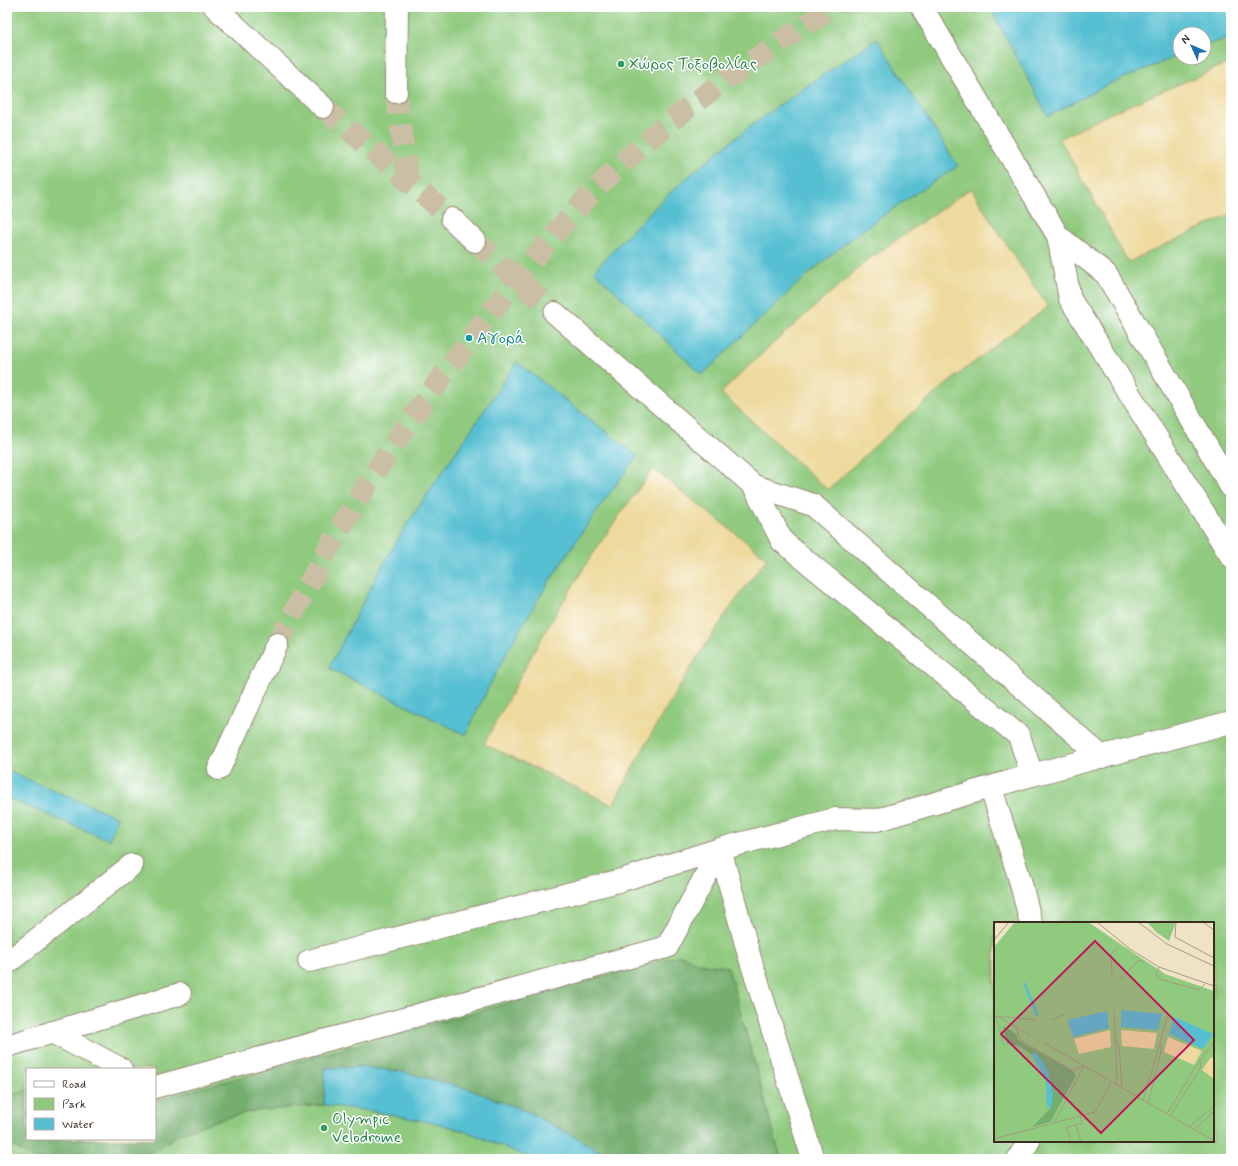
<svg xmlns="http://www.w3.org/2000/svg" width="1238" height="1166" viewBox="0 0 1238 1166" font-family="Mynerve,sans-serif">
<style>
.green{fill:#90ca7f;stroke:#667a4e;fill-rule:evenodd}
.forest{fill:#74ae6e;stroke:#586c46}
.sand{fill:#eeda9e;stroke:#94825e}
.water{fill:#56bfd2;stroke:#487478}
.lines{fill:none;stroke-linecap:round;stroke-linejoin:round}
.street-tunnel{stroke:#cabfa4;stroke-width:22;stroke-dasharray:22 11;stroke-linecap:butt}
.street-casing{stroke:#948772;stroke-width:24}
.street{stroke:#fff;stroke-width:22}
.leisure-dot{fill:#2e9e5b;stroke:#fff;stroke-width:1.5}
.culture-dot{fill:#0f9aa8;stroke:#fff;stroke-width:1.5}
.labels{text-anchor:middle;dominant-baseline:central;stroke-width:3;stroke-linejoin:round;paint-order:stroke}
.leisure-label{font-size:16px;fill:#27864d;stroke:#fff;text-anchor:start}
.culture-label{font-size:16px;fill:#0d838f;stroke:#fff;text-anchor:start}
.inset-road{fill:none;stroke:#a69a82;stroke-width:1}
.view{fill:#c2185b;fill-opacity:0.15;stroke:#c2185b;stroke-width:2}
.inset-edge{fill:none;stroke:#3b2a1e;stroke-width:2}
</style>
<rect width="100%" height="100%" fill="#fff"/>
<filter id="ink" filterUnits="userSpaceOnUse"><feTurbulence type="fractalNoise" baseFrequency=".025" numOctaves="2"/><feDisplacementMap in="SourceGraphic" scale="8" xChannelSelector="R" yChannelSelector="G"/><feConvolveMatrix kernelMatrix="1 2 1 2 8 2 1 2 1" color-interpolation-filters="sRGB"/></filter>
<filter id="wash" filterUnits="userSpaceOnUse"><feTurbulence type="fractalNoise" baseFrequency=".012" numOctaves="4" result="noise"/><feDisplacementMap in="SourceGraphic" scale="16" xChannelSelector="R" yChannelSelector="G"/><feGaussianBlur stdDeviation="0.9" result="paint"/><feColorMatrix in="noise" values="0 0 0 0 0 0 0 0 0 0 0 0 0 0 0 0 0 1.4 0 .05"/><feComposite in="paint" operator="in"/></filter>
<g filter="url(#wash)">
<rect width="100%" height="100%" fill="#eee4c5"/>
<path class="green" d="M 7,7 L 1231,7 L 1231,1159 L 7,1159 ZM 1180,34 L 1204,34 L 1204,58 L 1180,58 ZM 995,923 L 1213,923 L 1213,1141 L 995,1141 ZM 27,1069 L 155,1069 L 155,1139 L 27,1139 Z"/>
<path class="forest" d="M 680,955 L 704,964 L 728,967 L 781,1159 L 612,1159 L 579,1139 L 530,1113 L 468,1089 L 404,1072 L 361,1067 L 325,1068 L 324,1105 L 254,1111 L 218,1120 L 183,1132 L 140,1159 L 35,1159 L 7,1143 L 7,1096 L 27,1090 L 27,1139 L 155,1139 L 155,1101 Z"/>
<path class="sand" d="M 1231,62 L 1231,214 L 1128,262 L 1060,139 L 1109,114 Z
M 971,188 L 994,226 L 1048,307 C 967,364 899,422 828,490 L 721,393 L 769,347 L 869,259 Z
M 653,469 L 767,558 C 706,637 659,717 613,805 L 484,744 C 513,690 541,636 574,584 C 598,544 626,506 653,469 Z"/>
<path class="water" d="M 990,7 L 1231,7 L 1231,37 L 1204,46 L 1204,34 L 1180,34 L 1180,55 L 1107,85 L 1048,116 Z
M 877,39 L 958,166 C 917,192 876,219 838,249 C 790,288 746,333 702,375 L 594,271 C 618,245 643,218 670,193 C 733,135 805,86 877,39 Z
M 517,362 L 637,456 C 572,543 510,635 466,735 L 329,668 L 378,573 L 405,527 Z
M 7,771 L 118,817 L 109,840 L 7,798 Z
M 361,1067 L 404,1072 L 468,1089 L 530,1113 L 579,1139 L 612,1159 L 532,1159 L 473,1134 L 440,1124 L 372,1111 L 324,1105 L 325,1068 Z"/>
</g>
<g filter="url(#ink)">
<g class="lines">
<path class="street-tunnel" d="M 396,92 L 408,181
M 323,107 L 452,219
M 475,241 L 555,313
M 277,644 C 305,591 333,537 366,486 C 401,431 441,378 481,325 C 519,277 557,228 601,184 C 669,115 753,60 833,7"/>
<g class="street-casing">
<path id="street" d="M 215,7 L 323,107
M 923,9 L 1058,236 L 1070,299 L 1231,556
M 396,92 L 397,7
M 452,219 L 475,241
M 1058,236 L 1106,274 L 1231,487
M 555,313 L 754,486 L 782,541 L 1019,736 L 1032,775
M 754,486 L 813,505 L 1102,757
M 219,769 L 277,644
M 991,788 L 1020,880 L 1031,923
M 720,849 L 749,955 L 813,1159
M 309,961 L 622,880 L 720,849 L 835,819 L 877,820 L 1032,775 L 1231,722
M 7,963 L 132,865
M 52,1032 L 121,1069
M 7,1046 L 180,994
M 155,1087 L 667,947 L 720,849
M 1018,1159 L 1029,1141"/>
</g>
<use href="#street" class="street"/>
</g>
</g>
<g class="leisure-dot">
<circle cx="621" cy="64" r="4"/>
<circle cx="324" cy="1128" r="4"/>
</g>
<circle class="culture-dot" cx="469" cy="338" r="4"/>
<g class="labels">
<g class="leisure-label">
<text x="629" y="64">Χώρος Τοξοβολίας</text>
<text x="332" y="1119">Olympic<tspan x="332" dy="18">Velodrome</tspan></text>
</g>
<g class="culture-label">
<text x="477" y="338">Αγορά</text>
</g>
</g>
<g transform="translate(994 922)">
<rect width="220" height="220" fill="#eee4c5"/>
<path d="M 21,0 L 94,0 L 171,52 L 220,69 L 220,220 L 0,220 L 0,25 ZM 153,0 L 182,0 L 175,19 L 162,10 Z" fill="#90ca7f"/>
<path d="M 9,104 L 22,112 L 24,118 L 79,149 L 82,154 L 56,200 L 38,205 L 57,186 L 57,161 L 51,143 L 41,130 L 38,133 L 25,124 L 13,122 Z" fill="#74ae6e"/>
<path d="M 116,108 L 117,125 L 85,132 L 80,117 ZM 127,108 L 163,111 L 160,127 L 128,124 ZM 174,115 L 208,129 L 200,143 L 170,130 ZM 217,135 L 220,137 L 220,157 L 208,148 Z" fill="#eeda9e"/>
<path d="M 31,60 L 45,93 L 42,94 L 29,61 ZM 127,88 L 168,92 L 164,108 L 127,105 ZM 113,89 L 115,106 L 79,115 L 74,98 ZM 180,95 L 219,112 L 209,127 L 175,112 ZM 41,130 L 51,143 L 56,156 L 59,173 L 57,186 L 53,185 L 52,159 L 38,133 Z" fill="#56bfd2"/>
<path class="inset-road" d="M 103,0 L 136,27 L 165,45 L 220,64M 144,0 L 173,22 L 220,44M 182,0 L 181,15 L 220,36M 209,0 L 220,8M 0,18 L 15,0M 165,45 L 162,53 L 165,57 L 205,68 L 211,62M 118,53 L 117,32 L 124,25M 125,58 L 145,38 L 150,41M 120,88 L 123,159 L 121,163M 3,94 L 36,113M 57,98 L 71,92M 22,105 L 26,118 L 78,148 L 90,144M 122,118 L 125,124 L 128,167M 49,120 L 220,219M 10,123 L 2,94 L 42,98M 149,179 L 174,93M 154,182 L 167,129 L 167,122M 173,192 L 202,144 L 220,120M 176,194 L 206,147 L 207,140M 60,201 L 101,190 L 117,161M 82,202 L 87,220M 195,205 L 220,184M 200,208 L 220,189M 0,217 L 60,201 L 90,144M 77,220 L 73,205 L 88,201 L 86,194"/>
<path class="view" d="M 101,19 L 200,118 L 107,211 L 7,112 Z"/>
<rect width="220" height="220" class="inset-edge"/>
</g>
<rect width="1238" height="1166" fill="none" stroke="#fff" stroke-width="24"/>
<rect x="26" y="1068" width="130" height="72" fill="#ffffff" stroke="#b1aaa5"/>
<rect x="34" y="1081" width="20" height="6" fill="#ffffff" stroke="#b1aaa5"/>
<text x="62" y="1088" font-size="12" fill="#3b2a1e">Road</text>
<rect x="34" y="1098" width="20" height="12" fill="#90ca7f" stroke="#b1aaa5"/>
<text x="62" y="1108" font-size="12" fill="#3b2a1e">Park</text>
<rect x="34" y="1118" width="20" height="12" fill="#56bfd2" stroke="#b1aaa5"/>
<text x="62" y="1128" font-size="12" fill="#3b2a1e">Water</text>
<g transform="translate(1192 46) rotate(315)"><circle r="19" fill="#ffffff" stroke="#b1aaa5"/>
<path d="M0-3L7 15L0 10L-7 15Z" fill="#1f6fb2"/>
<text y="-6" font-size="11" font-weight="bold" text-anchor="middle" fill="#3b2a1e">N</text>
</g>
</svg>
